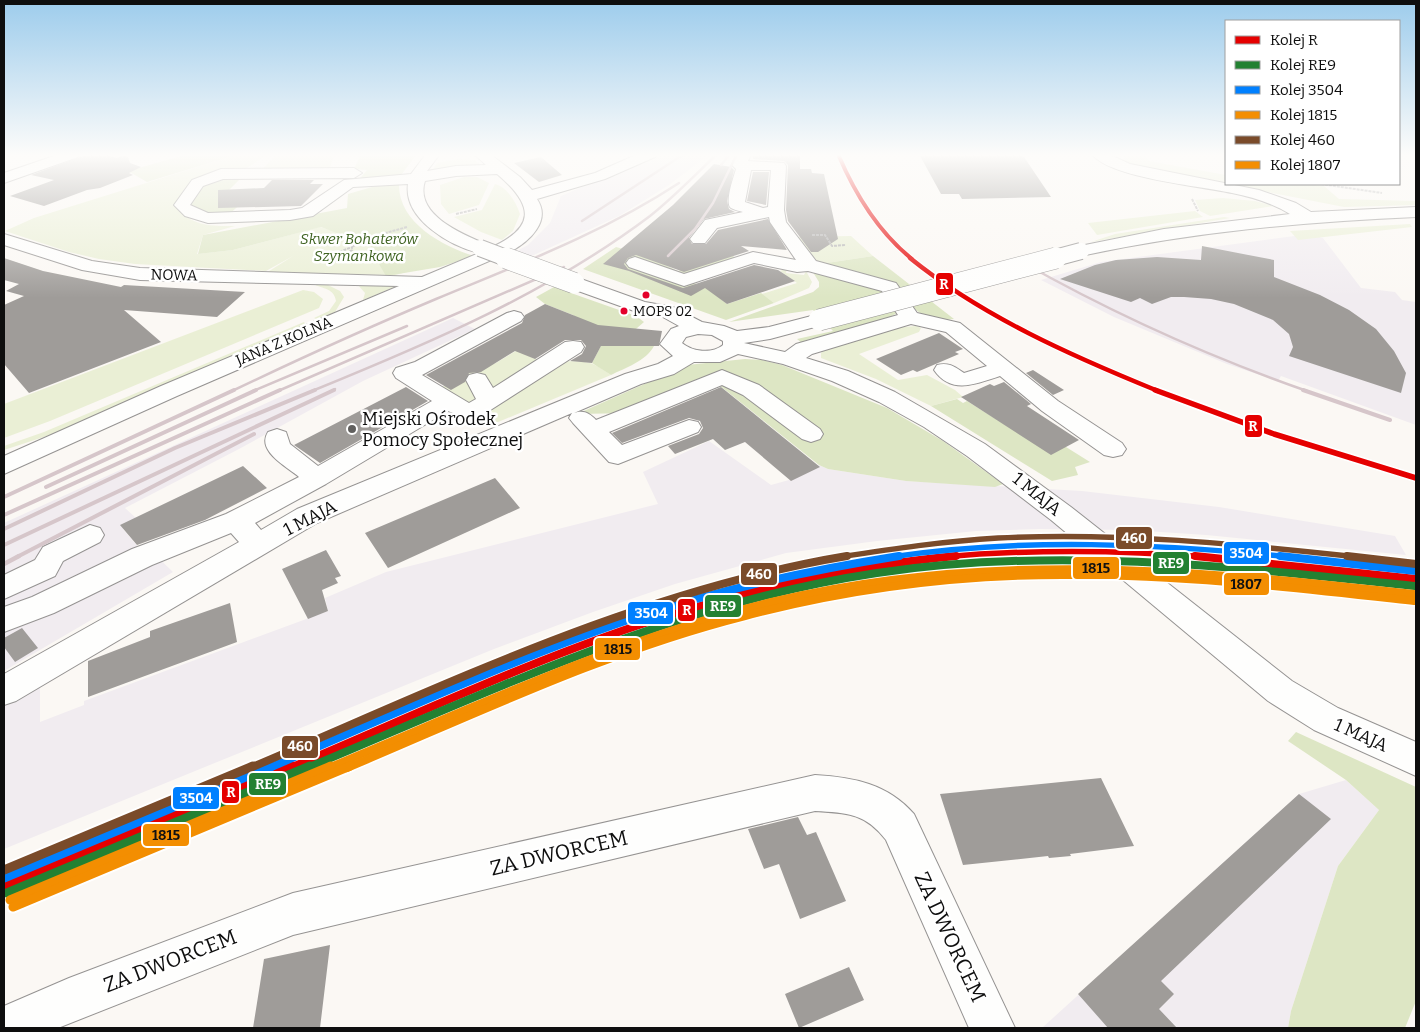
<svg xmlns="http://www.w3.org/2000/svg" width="1420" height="1032" viewBox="0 0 1420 1032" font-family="Bitter,serif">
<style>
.industrial{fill:#f1ecf0}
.green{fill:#eaefd5}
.forest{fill:#dde6c4}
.building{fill:#9f9c99}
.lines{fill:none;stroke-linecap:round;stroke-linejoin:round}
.minor-casing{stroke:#959392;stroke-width:2}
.path-far1{stroke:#b8b7b7;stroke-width:2;stroke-dasharray:3 1;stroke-linecap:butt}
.path{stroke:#b8b7b7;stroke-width:2.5;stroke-dasharray:4 2;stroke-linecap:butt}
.minor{fill:#fefefd;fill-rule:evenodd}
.rail-far2{stroke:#d6c6ca;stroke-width:2.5}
.rail-far1{stroke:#d6c6ca;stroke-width:4}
.rail{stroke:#d6c6ca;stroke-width:4.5}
.minor-bridge-far1-casing{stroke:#959392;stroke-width:18;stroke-linecap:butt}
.minor-bridge-casing{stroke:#959392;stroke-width:22;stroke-linecap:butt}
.minor-bridge-far1{stroke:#fefefd;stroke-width:16}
.minor-bridge{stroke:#fefefd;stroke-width:21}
.rail-1-far4-casing{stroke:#fff;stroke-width:6}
.rail-1-far3-casing{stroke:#fff;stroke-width:7}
.rail-1-far2-casing{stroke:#fff;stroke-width:9}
.rail-1-far1-casing{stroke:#fff;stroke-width:11}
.rail-1-casing{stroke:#fff;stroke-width:13}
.rail-2-far1-casing{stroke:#fff;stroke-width:11}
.rail-2-casing{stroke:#fff;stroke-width:13}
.rail-3-far2-casing{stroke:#fff;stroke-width:9}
.rail-3-far1-casing{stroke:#fff;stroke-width:11}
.rail-3-casing{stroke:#fff;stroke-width:13}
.rail-4-far1-casing{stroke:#fff;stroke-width:11}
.rail-4-casing{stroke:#fff;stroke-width:13}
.rail-5-far2-casing{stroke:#fff;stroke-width:9}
.rail-5-far1-casing{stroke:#fff;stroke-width:11}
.rail-5-casing{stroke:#fff;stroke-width:13}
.rail-6-far1-casing{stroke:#fff;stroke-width:11}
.rail-6-casing{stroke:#fff;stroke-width:13}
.rail-1-far4{stroke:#e50000;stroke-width:4}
.rail-1-far3{stroke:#e50000;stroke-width:4.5}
.rail-1-far2{stroke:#e50000;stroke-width:5.5}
.rail-1-far1{stroke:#e50000;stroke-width:8}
.rail-1{stroke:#e50000;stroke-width:9}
.rail-2-far1{stroke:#238132;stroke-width:8}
.rail-2{stroke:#238132;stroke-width:9}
.rail-3-far2{stroke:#0080ff;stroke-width:5.5}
.rail-3-far1{stroke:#0080ff;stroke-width:8}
.rail-3{stroke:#0080ff;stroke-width:9}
.rail-4-far1{stroke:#f38e01;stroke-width:8}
.rail-4{stroke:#f38e01;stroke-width:9}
.rail-5-far2{stroke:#7a4b2a;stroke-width:5.5}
.rail-5-far1{stroke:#7a4b2a;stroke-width:8}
.rail-5{stroke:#7a4b2a;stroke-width:9}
.rail-6-far1{stroke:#f38e01;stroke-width:8}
.rail-6{stroke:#f38e01;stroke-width:9}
.bus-dot{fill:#e4002b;stroke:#fff;stroke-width:2}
.poi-dot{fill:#61605e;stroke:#fff;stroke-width:2}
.labels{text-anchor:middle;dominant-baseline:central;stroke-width:5;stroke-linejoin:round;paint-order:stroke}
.far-bus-label{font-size:14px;fill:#0e0e0e;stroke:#fff;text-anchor:start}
.far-park-label{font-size:15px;font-style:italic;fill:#3f6322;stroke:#fff}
.far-street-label{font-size:15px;fill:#0e0e0e;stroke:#fff}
.poi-label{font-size:18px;fill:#0e0e0e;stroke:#fff;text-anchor:start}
.street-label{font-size:18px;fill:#0e0e0e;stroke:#fff}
.near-street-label{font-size:21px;fill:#0e0e0e;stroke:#fff}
.line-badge{stroke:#fff;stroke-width:2}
.badge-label{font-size:14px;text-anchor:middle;font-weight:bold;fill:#fff}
.pale-badge-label{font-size:14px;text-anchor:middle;font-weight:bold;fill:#111}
</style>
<rect width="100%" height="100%" fill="#fbf8f4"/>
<path class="industrial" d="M 660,154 L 710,154 L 669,185 L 619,216 L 525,259 L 511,254 L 528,245 L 550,223 L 561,196 Z
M 1309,234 L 1323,238 L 1361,288 L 1395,292 L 1402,300 L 1416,302 L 1416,425 L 1281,376 L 1278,381 L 1227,364 L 1114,317 L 1041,280 L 1101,262 Z
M 453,318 L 475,329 L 363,381 L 239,449 L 125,508 L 136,518 L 123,529 L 139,548 L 145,545 L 173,572 L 4,671 L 4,523 Z
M 709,441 L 771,485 L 789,480 L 819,465 L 828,469 L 906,481 L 1082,491 L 1219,507 L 1395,536 L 1406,555 L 1206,535 L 1131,530 L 1039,529 L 976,531 L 877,541 L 786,553 L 675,584 L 593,612 L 494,649 L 4,849 L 4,702 L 40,682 L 40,722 L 84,705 L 84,701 L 328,611 L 325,598 L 386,572 L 658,504 L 643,472 Z
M 1346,780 L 1379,810 L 1338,866 L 1291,1011 L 1288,1028 L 1042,1028 L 1299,794 Z"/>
<path class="green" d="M 239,154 L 270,154 C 260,158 252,166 243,170 C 210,183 192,165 176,206 C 192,227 211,226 235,226 L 203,235 L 197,254 L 233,250 L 320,227 L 334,231 L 396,200 L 409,221 L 440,243 L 470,256 L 395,275 L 266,273 L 293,256 L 266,271 L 135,264 L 99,259 L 69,252 L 5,231 L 34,218 Z
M 277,154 L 335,154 L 330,167 L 320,173 L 259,173 Z
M 1125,154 L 1143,154 L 1149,161 L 1226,175 L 1226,184 L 1124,163 Z
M 458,159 L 475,160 L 483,167 L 430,175 L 437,163 Z
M 464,177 L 477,177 L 489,183 L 479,205 L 449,214 L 441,204 L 440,185 Z
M 495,184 C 507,187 516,202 520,214 L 513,231 L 502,240 L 481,232 L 454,217 L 482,210 Z
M 1227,184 L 1303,184 L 1324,186 L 1339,199 L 1416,201 L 1416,205 L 1344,207 Z
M 1223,198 L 1255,201 L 1274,206 L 1210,216 L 1200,211 L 1195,200 Z
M 1195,211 L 1203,217 L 1097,235 L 1088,223 Z
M 1224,217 L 1230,218 L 1091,242 L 1115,234 Z
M 1410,224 L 1412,227 L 1298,240 L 1290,231 Z
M 851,236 L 873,256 L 820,264 L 811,258 L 795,237 Z
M 787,268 L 786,273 L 804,275 L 806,271 L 812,282 L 809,288 L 774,303 L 762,294 L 797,283 L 780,271 Z
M 324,283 L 340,291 L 344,297 L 335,312 L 319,320 L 314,318 L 329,311 L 336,301 C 334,288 323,289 313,284 Z
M 358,285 L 399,285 L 363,300 L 365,293 Z
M 303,290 L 314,292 L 323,299 L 319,308 L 50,421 L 4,438 L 4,404 Z
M 304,322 L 306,325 L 65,430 L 4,450 L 4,446 L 44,432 Z
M 916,326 L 921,328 L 919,332 L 859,354 L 898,380 L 927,375 L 955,390 L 963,397 L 931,406 L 876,379 L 821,358 L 821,353 L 829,346 L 892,328 Z
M 519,349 C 538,368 566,358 590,363 C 597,365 605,371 611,375 L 491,425 L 474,411 L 434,392 L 472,369 L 496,363 Z"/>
<path class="forest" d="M 188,154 L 239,154 L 147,182 L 128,171 Z
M 361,154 L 417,154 L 401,175 L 399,181 L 356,183 L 367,170 L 354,169 Z
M 242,177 L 224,195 L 244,201 L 226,217 L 186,210 L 202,180 Z
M 399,184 C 398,222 442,246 474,256 L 440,267 L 386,276 L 368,245 L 321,227 L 233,250 L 198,254 L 203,235 L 347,208 L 348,194 L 379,185 Z
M 616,247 L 642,254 L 678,271 L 729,251 L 735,258 L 679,278 L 706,287 L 727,304 L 761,293 L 774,303 L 726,320 L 583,269 Z
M 873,256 L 954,319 L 943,320 L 926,317 L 916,310 L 897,286 L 820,264 Z
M 811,269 L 884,291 L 897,313 L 885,320 L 803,344 L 797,339 L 833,331 L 813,310 L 729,322 L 813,292 L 819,287 L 819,282 Z
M 554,287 L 636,316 L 644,322 L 629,335 L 623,346 L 654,346 C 646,361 625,368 611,375 L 592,363 L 603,342 L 573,315 L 545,304 L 536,297 Z
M 745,359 L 762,360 L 782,365 L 887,408 L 943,441 L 1003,484 L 995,487 L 906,481 L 828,469 L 819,465 L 719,385 L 634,413 L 577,414 L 687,365 Z
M 957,399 L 963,403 L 967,401 L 1007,426 L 1066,447 L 1090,462 L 1075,467 L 1078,475 L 1052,481 L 931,406 Z
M 1296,732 L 1416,787 L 1416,1001 L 1405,1028 L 1288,1028 L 1291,1011 L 1338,866 L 1379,810 L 1346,780 L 1288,741 Z"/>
<path class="building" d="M 88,154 L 105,154 L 117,158 L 127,154 L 130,163 L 141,167 L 129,173 L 133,175 L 100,188 L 87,190 L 44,206 L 10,196 L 54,180 L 31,175 Z
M 753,154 L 800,154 L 800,169 L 811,169 L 812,173 L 824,174 L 838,239 L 818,252 L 811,252 L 788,221 L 786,210 L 788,165 L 784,161 L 753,159 Z
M 919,154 L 1022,154 L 1051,197 L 962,199 L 959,194 L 941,194 Z
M 541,157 L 562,175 L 539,182 L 514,163 Z
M 714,164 L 731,167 L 734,170 L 727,201 L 729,209 L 735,212 L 704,219 L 689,238 L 692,244 L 706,244 L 718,230 L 768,219 L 787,250 L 741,246 L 749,251 L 684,272 L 636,255 L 628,258 L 624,264 L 628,269 L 683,288 L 754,265 L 778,270 L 795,281 L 727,304 L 705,288 L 691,296 L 629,271 L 603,264 L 673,205 Z
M 753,172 L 769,172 L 766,205 L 747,201 Z
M 272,180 L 314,180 L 310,184 L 323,184 L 301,206 L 218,208 L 218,190 L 264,188 Z
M 1202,246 L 1274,260 L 1274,277 L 1320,295 L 1349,310 L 1376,329 L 1394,351 L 1406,373 L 1401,393 L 1289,356 L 1293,347 L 1289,334 L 1273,320 L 1234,304 L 1211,299 L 1184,297 L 1171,297 L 1152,304 L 1140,298 L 1131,302 L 1060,279 L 1095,265 L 1116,260 L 1157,257 L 1201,260 Z
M 4,258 L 43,271 L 121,287 L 124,285 L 245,292 L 217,317 L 124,310 L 161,342 L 29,393 L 4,364 L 4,305 L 24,296 L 6,291 L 19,284 L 4,280 Z
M 545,304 L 598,325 L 662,331 L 659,346 L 601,346 L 592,363 L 570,361 L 582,354 L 586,346 L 581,340 L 565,340 L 535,359 L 515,351 L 481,372 L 469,373 L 465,382 L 451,390 L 426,375 L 522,323 L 525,315 Z
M 939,333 L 963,349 L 955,352 L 959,354 L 917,372 L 913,370 L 901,375 L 876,359 Z
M 1033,370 L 1064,390 L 1053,395 L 1026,373 Z
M 1004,382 L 1031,404 L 1027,406 L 1079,440 L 1051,455 L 961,397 L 990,384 L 994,386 Z
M 406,387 L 428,401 L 320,463 L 294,445 Z
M 721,387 L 820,467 L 791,481 L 745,442 L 725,450 L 713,439 L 675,454 L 668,446 L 699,434 L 703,428 L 700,421 L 689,418 L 622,443 L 612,433 Z
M 243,466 L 267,488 L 205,520 L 137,545 L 120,525 Z
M 495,478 L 520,508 L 388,568 L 365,533 Z
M 326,550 L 341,576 L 335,578 L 338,583 L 322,590 L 328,611 L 308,619 L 282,569 Z
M 230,603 L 237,642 L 88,697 L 88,661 L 150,637 L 150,631 Z
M 22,628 L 38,648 L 15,662 L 4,647 L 4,638 Z
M 1101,778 L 1134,846 L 1070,854 L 1071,856 L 1049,858 L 1048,856 L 963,865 L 940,794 Z
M 1299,794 L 1331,819 L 1161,981 L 1174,994 L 1159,1009 L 1177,1028 L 1108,1028 L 1078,994 Z
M 798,817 L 807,835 L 816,832 L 846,901 L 800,919 L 779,864 L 764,869 L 748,829 Z
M 330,945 L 320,1028 L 253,1028 L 264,959 Z
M 849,967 L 864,1000 L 799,1028 L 785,994 Z"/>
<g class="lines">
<g class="minor-casing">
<path id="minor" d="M 60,154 L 80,154 L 78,157 L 4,183 L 4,173 Z
M 426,154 L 440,154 L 427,171 L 456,166 L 486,165 L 474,154 L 490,154 L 520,177 L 532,190 L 595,173 L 638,154 L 657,154 L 655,157 L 605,179 L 537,199 C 552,221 529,242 510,252 L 177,396 L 4,474 L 4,456 L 161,386 L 399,286 L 140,280 L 82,270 L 4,245 L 4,234 L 92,261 L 140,268 L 422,277 L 479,253 C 450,246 403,219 408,184 L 353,187 L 313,216 L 290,220 L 208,223 L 185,216 L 174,205 L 192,180 L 221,169 L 354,168 L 362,173 L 354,178 L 223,179 L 203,186 L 190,205 L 208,213 L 290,210 L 302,208 L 344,180 L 411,174 ZM 497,174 C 535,206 536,228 488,249 L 486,244 C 463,234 414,215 425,181 L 456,176 Z
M 737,154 L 751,154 L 748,161 L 784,163 L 786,166 L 784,210 L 786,222 L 816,261 L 896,283 L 917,313 L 960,323 L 1058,401 L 1122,443 L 1126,449 L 1122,455 L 1113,457 L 1104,455 L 1042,411 L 1000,376 C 976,384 951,395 934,370 L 937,365 C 949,362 955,367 964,373 L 987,366 L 946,332 L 911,324 L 812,354 L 806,358 L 848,371 L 895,392 L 985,444 L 1071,507 L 1292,681 L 1338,708 L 1416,742 L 1416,776 L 1314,730 L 1268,701 L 1051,520 L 967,456 L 924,427 L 879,402 L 832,381 L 783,364 L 738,354 L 720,362 L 694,362 L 674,374 L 641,384 L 574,413 C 584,410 589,413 596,420 L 722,370 L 759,385 L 820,429 L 823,434 L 820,439 L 811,442 L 802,439 L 743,395 L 722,385 L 609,432 L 622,445 L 689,420 L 698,422 L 701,427 L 698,432 L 618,464 L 609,462 L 573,423 L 569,418 L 572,413 L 317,523 L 16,701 L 4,705 L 4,674 L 239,542 L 231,533 L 152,565 L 54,613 L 4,632 L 4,607 L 32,597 L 132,549 L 226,514 L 299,477 C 286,466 256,451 268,432 L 277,429 L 286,432 L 290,444 L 318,466 L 432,401 L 396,378 L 393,373 L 396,368 L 415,362 L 507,313 L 514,311 L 521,313 L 524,317 L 521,321 L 422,375 L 469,403 L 476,399 L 466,380 L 469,375 L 477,373 L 485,375 L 493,388 L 565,342 L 573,341 L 581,342 L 584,347 L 581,352 L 478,418 L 470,420 L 448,411 L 326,484 L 255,523 L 261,530 L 297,509 L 625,374 L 658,364 L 673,356 L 660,344 L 671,329 L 679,326 L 661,316 L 634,311 L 567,287 L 564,283 L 567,279 L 581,279 L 645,302 L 673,307 L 702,322 L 724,326 L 737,331 L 769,327 L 819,314 L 826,316 L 829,320 L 826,324 L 770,339 L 744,343 L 785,352 L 796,344 L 898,315 L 882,291 L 808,271 L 797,272 L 754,263 L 684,286 L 629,267 L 626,263 L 629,259 L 635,257 L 684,274 L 753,252 L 796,260 L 770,222 L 769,217 L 717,228 L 705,243 L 693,243 L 690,239 L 705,220 L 743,212 C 740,211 734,210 731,208 C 724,203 734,176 736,169 L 732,165 ZM 751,170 L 771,170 L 768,207 L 763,208 L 745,202 ZM 698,334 L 712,335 L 723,341 L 723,345 C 712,354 693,352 682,343 L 686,337 Z
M 1092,154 L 1108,154 L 1130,164 L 1259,190 L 1296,203 L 1311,212 L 1416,207 L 1416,217 C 1303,222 1192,232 1081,256 L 1075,255 L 1072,251 L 1075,247 L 1164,229 L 1290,214 C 1272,203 1252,197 1232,193 C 1201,186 1109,178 1092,154 Z
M 90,525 L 100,528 L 104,535 L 100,542 L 63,561 L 55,576 L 4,599 L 4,575 L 35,560 L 43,547 Z
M 815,775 C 853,777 888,784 914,814 L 1015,1028 L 969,1028 L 886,840 C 865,813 848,813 815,811 L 293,935 L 58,1028 L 4,1028 L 4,1006 L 69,978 L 293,893 Z"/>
</g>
<path class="path-far1" d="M 1321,184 L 1382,193
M 1192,199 L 1198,211
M 456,214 L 477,209
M 812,235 L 825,235 L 832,246 L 846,245
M 352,247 L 364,239 L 407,227
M 321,259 L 352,247 L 352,250 L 338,259"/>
<path class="path" d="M 321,259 L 324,258
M 335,261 L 340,258"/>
<use href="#minor" class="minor"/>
<path class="rail-far2" d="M 721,165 L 730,154
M 582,221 L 684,154
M 668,256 L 695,229 L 713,203 L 737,154
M 1020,261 C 1112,313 1207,356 1307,391
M 232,391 C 299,359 367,328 436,299 C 520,264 603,233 679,183
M 253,391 L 407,326
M 278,391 L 564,267
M 312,391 C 430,343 548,293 650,216 C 674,197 695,175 717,154
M 331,391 L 335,389"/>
<path class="rail-far1" d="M 1303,390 L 1390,420
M 46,487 L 256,390
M 4,497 L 234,390
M 4,515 L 280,390
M 4,529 L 175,448 L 315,390
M 4,545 L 334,390
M 17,557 L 254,434"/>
<path class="rail" d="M 4,564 L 19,556"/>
<g class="minor-bridge-far1-casing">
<path id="minor-bridge-far1" d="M 480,248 L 509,259
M 1051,259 L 1081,251"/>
</g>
<g class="minor-bridge-casing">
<path id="minor-bridge" d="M 506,258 L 574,283
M 819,320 L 1056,258"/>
</g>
<use href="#minor-bridge-far1" class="minor-bridge-far1"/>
<use href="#minor-bridge" class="minor-bridge"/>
<g class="rail-1-far4-casing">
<path id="rail-1-far4" d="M 838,154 C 855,194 877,231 912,259"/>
</g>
<g class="rail-1-far3-casing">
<path id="rail-1-far3" d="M 910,258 C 983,317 1072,356 1158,391"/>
</g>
<g class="rail-1-far2-casing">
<path id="rail-1-far2" d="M 1155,390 L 1274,434 L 1416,478
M 942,557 C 1032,549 1121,550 1210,557"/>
</g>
<g class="rail-1-far1-casing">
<path id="rail-1-far1" d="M 1195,556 L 1416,579
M 290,768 C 406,719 520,665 639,625 C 741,591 848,566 956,556"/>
</g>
<g class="rail-1-casing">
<path id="rail-1" d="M 4,886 L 293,766"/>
</g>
<g class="rail-2-far1-casing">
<path id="rail-2-far1" d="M 307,768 C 493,690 676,603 877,573 C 1055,546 1237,567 1415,586"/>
</g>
<g class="rail-2-casing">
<path id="rail-2" d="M 7,893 L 310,766"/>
</g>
<g class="rail-3-far2-casing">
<path id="rail-3-far2" d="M 891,557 C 1025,537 1158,544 1292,557"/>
</g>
<g class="rail-3-far1-casing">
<path id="rail-3-far1" d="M 1280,556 L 1416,571
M 269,768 C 391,716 512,659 637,617 C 722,589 811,570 899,556"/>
</g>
<g class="rail-3-casing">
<path id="rail-3" d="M 4,878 L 272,766"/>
</g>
<g class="rail-4-far1-casing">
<path id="rail-4-far1" d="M 328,768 C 475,707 620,638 776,601 C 989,550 1199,570 1414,594"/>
</g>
<g class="rail-4-casing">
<path id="rail-4" d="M 10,900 L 331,766"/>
</g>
<g class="rail-5-far2-casing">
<path id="rail-5-far2" d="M 839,557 C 892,549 945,541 998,538 C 1118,532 1239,544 1358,557"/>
</g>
<g class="rail-5-far1-casing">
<path id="rail-5-far1" d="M 1347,556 L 1416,564
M 250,768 C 444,686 637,591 847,556"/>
</g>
<g class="rail-5-casing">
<path id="rail-5" d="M 4,870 L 253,766"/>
</g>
<g class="rail-6-far1-casing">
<path id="rail-6-far1" d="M 347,768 C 478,713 607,651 745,616 C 848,589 955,575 1062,575 C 1179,574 1297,588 1414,601"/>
</g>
<g class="rail-6-casing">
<path id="rail-6" d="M 13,907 L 350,766"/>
</g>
<use href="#rail-1-far4" class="rail-1-far4"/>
<use href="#rail-1-far3" class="rail-1-far3"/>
<use href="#rail-1-far2" class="rail-1-far2"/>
<use href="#rail-1-far1" class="rail-1-far1"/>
<use href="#rail-1" class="rail-1"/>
<use href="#rail-2-far1" class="rail-2-far1"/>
<use href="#rail-2" class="rail-2"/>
<use href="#rail-3-far2" class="rail-3-far2"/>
<use href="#rail-3-far1" class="rail-3-far1"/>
<use href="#rail-3" class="rail-3"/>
<use href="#rail-4-far1" class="rail-4-far1"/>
<use href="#rail-4" class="rail-4"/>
<use href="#rail-5-far2" class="rail-5-far2"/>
<use href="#rail-5-far1" class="rail-5-far1"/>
<use href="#rail-5" class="rail-5"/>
<use href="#rail-6-far1" class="rail-6-far1"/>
<use href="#rail-6" class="rail-6"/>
</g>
<linearGradient id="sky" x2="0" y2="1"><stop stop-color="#9dccec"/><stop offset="0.52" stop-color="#fdfcfa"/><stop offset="1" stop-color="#fdfcfa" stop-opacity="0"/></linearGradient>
<rect width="1420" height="298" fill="url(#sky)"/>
<g class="bus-dot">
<circle cx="646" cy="295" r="4.5"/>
<circle cx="624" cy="311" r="4.5"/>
</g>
<circle class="poi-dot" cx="352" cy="429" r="5"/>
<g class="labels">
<g class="far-bus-label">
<text x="633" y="311">MOPS 02</text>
</g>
<g class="far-park-label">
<text x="359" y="239">Skwer Bohaterów<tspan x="359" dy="17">Szymankowa</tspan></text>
</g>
<g class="far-street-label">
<text transform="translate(174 275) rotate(1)">NOWA</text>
<text transform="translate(284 341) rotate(-23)">JANA Z KOLNA</text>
</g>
<g class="poi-label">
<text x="362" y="419">Miejski Ośrodek<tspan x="362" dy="21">Pomocy Społecznej</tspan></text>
</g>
<g class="street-label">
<text transform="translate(1037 494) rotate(39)">1 MAJA</text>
<text transform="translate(310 518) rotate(-27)">1 MAJA</text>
<text transform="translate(1361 735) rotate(24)">1 MAJA</text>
</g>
<g class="near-street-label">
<text transform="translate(559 853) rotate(-13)">ZA DWORCEM</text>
<text transform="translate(950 937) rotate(65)">ZA DWORCEM</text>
<text transform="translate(170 961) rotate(-21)">ZA DWORCEM</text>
</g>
</g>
<g class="line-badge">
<rect x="935" y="272" width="19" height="24" rx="5" fill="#e50000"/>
<rect x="1244" y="414" width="19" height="24" rx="5" fill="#e50000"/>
<rect x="1115" y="526" width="38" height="24" rx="5" fill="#7a4b2a"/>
<rect x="1223" y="541" width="47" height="24" rx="5" fill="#0080ff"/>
<rect x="1152" y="551" width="38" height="24" rx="5" fill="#238132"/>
<rect x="1072" y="556" width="48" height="24" rx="5" fill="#f38e01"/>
<rect x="740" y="562" width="38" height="24" rx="5" fill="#7a4b2a"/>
<rect x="1223" y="572" width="47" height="24" rx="5" fill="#f38e01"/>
<rect x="704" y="594" width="38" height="24" rx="5" fill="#238132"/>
<rect x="677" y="598" width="19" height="24" rx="5" fill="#e50000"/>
<rect x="627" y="601" width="47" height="24" rx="5" fill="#0080ff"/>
<rect x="594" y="637" width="47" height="24" rx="5" fill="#f38e01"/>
<rect x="281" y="735" width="38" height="24" rx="5" fill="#7a4b2a"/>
<rect x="248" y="772" width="39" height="24" rx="5" fill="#238132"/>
<rect x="221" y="780" width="19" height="24" rx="5" fill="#e50000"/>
<rect x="172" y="786" width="48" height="24" rx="5" fill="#0080ff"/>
<rect x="142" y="823" width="48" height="24" rx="5" fill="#f38e01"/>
</g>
<g class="badge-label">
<text x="944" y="289">R</text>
<text x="1253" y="431">R</text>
<text x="1134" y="543">460</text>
<text x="1246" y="558">3504</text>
<text x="1171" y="568">RE9</text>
<text x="759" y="579">460</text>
<text x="723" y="611">RE9</text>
<text x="687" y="615">R</text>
<text x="651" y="618">3504</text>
<text x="300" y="751">460</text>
<text x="268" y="789">RE9</text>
<text x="231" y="797">R</text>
<text x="196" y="803">3504</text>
</g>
<g class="pale-badge-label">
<text x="1096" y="573">1815</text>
<text x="1246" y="589">1807</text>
<text x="618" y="654">1815</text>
<text x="166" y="840">1815</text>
</g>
<rect width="1420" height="1032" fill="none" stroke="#0e0e0e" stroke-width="10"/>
<rect x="1225" y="20" width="175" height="165" fill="#ffffff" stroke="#9f9f9f"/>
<rect x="1235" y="36" width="25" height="8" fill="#e50000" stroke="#9f9f9f"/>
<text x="1270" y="45" font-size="15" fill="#0e0e0e">Kolej R</text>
<rect x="1235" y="61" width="25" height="8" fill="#238132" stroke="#9f9f9f"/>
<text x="1270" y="70" font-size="15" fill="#0e0e0e">Kolej RE9</text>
<rect x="1235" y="86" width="25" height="8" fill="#0080ff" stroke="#9f9f9f"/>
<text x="1270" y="95" font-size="15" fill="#0e0e0e">Kolej 3504</text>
<rect x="1235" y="111" width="25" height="8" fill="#f38e01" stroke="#9f9f9f"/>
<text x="1270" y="120" font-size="15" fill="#0e0e0e">Kolej 1815</text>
<rect x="1235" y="136" width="25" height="8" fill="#7a4b2a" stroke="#9f9f9f"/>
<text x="1270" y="145" font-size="15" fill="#0e0e0e">Kolej 460</text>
<rect x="1235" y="161" width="25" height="8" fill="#f38e01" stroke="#9f9f9f"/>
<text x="1270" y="170" font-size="15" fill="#0e0e0e">Kolej 1807</text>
</svg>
